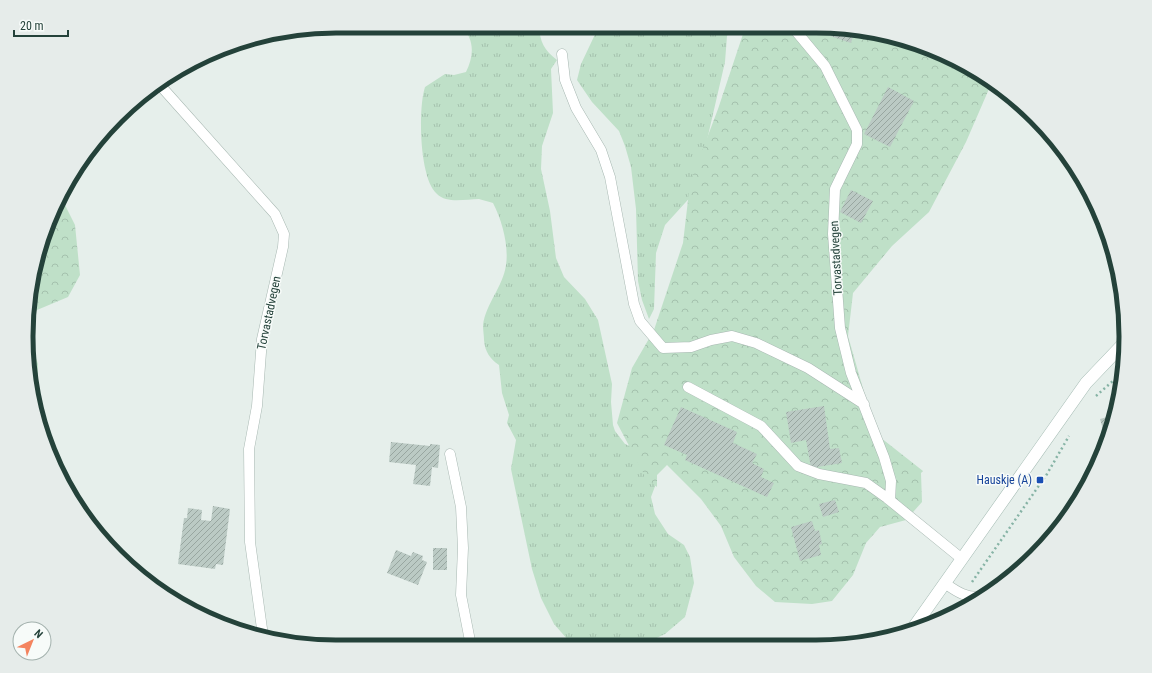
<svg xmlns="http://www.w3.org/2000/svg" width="1152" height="673" viewBox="0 0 1152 673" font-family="'Roboto Condensed',sans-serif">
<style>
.grass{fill:url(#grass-tufts)}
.forest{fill:url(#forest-crowns)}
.building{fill:url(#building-hatch)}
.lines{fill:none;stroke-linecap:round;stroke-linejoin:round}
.lane-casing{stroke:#a8b8b2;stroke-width:11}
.secondary-casing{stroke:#a4bbb3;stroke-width:13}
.path{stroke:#86b3a5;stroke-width:2.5;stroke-dasharray:2 3;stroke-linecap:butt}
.lane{stroke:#fff;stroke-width:10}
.secondary{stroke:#fff;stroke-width:12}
.transit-dot{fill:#1a4fb4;stroke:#f7fbf9;stroke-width:1.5}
.labels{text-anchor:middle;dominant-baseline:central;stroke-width:3;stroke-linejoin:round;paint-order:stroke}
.street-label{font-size:12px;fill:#24423a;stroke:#f7fbf9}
.transit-label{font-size:12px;fill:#164399;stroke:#f7fbf9;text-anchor:end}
.rim{fill:none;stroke:#24423a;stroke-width:5}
</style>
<defs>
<pattern id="grass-tufts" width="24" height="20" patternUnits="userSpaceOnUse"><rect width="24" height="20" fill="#bfe0c8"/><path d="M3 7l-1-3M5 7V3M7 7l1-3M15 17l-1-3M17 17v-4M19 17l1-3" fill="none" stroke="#a4c1ad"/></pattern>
<pattern id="forest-crowns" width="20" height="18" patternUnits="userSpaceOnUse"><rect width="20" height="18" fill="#bfe0c8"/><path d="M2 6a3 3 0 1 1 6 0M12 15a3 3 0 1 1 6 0" fill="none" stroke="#a4c1ad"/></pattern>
<pattern id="building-hatch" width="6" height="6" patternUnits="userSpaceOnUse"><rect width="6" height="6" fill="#bbcac4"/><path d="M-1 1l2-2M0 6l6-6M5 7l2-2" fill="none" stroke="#98a6a0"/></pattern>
</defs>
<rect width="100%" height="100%" fill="#e6efeb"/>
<path class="grass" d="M 461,26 L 539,26 C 540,42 544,50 557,60 L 551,69 L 553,113 L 542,146 L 541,169 L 550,211 L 556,258 L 564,277 L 585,299 L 598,320 L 612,384 L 611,402 L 613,425 L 615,431 L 625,444 L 637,449 L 657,481 L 651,497 L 655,514 L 668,534 L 684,545 L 690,557 L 694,583 L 685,617 L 665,634 L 640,646 L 589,646 L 568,640 L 554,624 L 541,598 L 532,569 L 511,469 L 516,440 L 507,423 L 509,415 L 502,393 L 499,365 C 490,359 485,352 484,340 C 484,336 483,330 483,325 C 486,303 503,287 506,265 C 509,246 502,220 493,203 C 489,202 483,200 479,199 C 466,199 447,204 437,194 C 419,179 418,108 425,87 L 445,74 L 454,75 L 466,72 C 474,56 475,39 461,26 Z
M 599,26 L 731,27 L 727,36 L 725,62 L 695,192 L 665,225 L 656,253 L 654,309 L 649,319 L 642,300 L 638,281 L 636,209 L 631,167 L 625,146 L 619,131 L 592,102 L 577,80 L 581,64 Z"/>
<path class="forest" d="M 748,27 L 836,27 L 916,43 L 992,82 L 966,142 L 929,212 L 892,246 L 853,293 L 848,336 L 876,434 L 923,471 L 921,473 L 922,502 L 906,520 L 880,527 L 866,543 L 853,575 L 832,601 L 812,604 L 775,602 L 756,586 L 734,557 L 721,526 L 701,499 L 667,465 L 657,475 L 657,487 L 646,478 L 617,423 L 632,368 L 654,330 L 683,243 L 690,183 L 718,109 L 743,34 Z
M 62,199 L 75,225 L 80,275 L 68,297 L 37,310 L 28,320 L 37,256 Z
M 27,332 L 38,364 L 37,404 L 26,337 Z"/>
<path class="building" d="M 833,27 L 855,30 L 851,43 L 830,36 Z
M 888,87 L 914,101 L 890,147 L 864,134 Z
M 851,190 L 873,201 L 861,223 L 840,212 Z
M 824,406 L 830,449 L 839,448 L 842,463 L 811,468 L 806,440 L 791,443 L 786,412 Z
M 681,407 L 737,432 L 733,443 L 757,454 L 752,463 L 764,469 L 761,477 L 774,483 L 767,497 L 685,460 L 687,455 L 664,445 Z
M 1114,415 L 1107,439 L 1106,440 L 1100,419 Z
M 391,442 L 430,446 L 430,444 L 440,445 L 438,468 L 432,467 L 430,486 L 413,484 L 416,465 L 389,462 Z
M 835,500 L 839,512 L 823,517 L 819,504 Z
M 213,506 L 230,509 L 223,565 L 216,564 L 215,569 L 178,564 L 184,518 L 187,518 L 188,508 L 202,510 L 201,520 L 211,521 Z
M 812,521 L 815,531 L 819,530 L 822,544 L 819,545 L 821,555 L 800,561 L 791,527 Z
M 433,548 L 447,548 L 447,570 L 433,570 Z
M 396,550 L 411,556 L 413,552 L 423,556 L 422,560 L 427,562 L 418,585 L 387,573 Z"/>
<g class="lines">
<g class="lane-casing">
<path id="lane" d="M 795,30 L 825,66 L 857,130 L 857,144 L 835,189 L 833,234 L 840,328 L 851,373 L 884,457 L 891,481 L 890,500
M 562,54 L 565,80 L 576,108 L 601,150 L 610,177 L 634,304 L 640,321 L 663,348 L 691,347 L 711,340 L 732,336 L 756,343 L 808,368 L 864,404
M 159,84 L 275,214 L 284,234 L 283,247 L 262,339 L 257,406 L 249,449 L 250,542 L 263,636
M 688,387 L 761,426 L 798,466 L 819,474 L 866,483 L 887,498 L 962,559
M 450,454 L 461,507 L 463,548 L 461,595 L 471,646
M 946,584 C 957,592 968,599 983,596"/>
</g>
<g class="secondary-casing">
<path id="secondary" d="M 911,631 L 1086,383 L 1126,341"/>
</g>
<path class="path" d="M 1096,396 L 1123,372
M 972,582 L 1047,474 L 1069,436
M 949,615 L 955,606"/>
<use href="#lane" class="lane"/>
<use href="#secondary" class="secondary"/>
</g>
<rect class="transit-dot" x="1036" y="476" width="8" height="8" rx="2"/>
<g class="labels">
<g class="street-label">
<text transform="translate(836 258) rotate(-93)">Torvastadvegen</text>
<text transform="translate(269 313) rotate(-78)">Torvastadvegen</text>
</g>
<g class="transit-label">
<text x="1032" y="480">Hauskje (A)</text>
</g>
</g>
<path d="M0 0H1152V673H0ZM336 33H816A303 303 0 0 1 1119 336V337A303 303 0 0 1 816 640H336A303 303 0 0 1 33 337V336A303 303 0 0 1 336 33Z" fill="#e6ecea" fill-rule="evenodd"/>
<path class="rim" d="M336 33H816A303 303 0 0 1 1119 336V337A303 303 0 0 1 816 640H336A303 303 0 0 1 33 337V336A303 303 0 0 1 336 33Z"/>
<g transform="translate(32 641) rotate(43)"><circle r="19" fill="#f7fbf9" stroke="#a3b1ad"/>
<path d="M0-3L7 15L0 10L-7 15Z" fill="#f4845f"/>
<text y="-6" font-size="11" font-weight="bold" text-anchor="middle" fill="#24423a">N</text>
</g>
<path d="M14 30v6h54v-6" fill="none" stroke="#24423a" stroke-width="2"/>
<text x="20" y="30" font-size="12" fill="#24423a" stroke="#f7fbf9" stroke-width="3" paint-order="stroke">20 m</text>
</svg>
